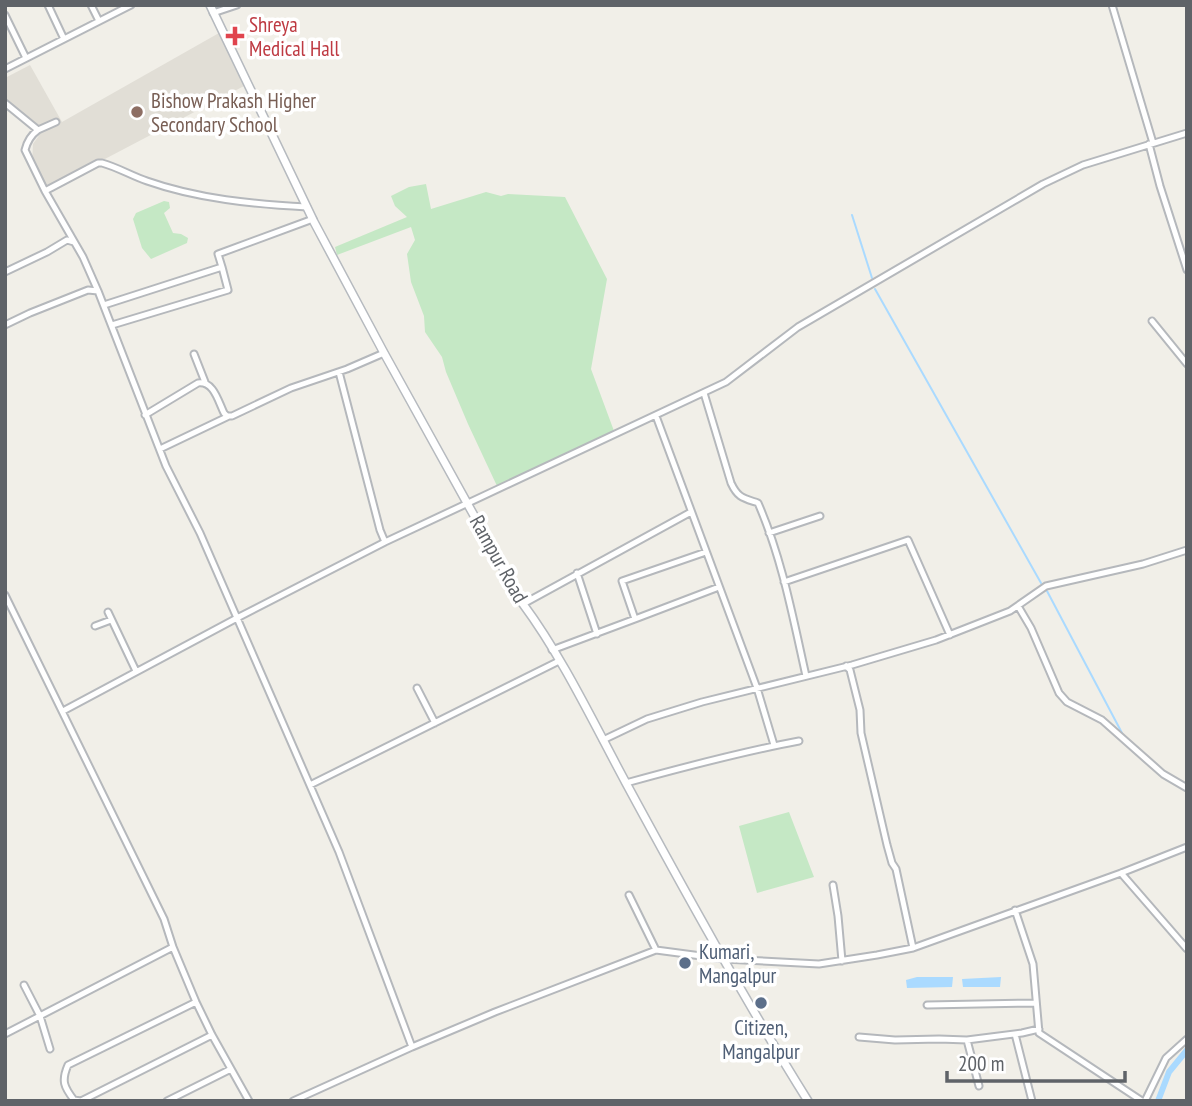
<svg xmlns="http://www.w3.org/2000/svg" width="1192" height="1106" viewBox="0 0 1192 1106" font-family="'PT Sans Narrow',sans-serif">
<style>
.education{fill:#e1ded6}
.green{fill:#c5e8c5}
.water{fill:#aadaff}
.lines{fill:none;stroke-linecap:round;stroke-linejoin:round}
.stream{stroke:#aadaff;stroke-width:2}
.canal{stroke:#aadaff;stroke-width:6}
.minor-casing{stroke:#b5b8bc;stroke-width:9}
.secondary-casing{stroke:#b6babf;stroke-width:10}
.minor{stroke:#fff;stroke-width:5}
.secondary{stroke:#fff;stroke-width:7}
.health-dot{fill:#e0444e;stroke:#fff;stroke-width:2.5}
.education-dot{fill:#8d6e63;stroke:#fff;stroke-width:2.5}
.service-dot{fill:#5c6f8a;stroke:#fff;stroke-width:2.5}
.labels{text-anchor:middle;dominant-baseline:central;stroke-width:7;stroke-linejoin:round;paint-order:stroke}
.health-label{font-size:21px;fill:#be3a42;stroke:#fff;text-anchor:start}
.education-label{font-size:21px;fill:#785e54;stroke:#fff;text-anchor:start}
.street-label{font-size:21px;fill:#5f6368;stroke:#fff}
.service-label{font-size:21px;fill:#4e5e75;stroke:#fff;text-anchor:start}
</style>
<rect width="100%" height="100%" fill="#f1efe8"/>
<path class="education" d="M 219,33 L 244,86 L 103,160 L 47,187 L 32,164 L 33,144 L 40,134 L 36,127 L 5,102 L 5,78 L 30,65 L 62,122 Z"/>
<path class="green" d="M 426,184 L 431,209 L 486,192 L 501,196 L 508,194 L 565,197 L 607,279 L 591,369 L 614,431 L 497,486 L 468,424 L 446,372 L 442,357 L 425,332 L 424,316 L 411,282 L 407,254 L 415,240 L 411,227 L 337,255 L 335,247 L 407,217 L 395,206 L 391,196 L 409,187 Z
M 164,201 L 169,202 L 170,208 L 164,213 L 173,233 L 181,234 L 188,238 L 187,243 L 151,259 L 142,248 L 133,219 L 136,213 Z
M 789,812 L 814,877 L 757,893 L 739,826 Z"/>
<path class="water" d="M 917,977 L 953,977 L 952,987 L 907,988 L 906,980 Z
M 1001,977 L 1000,987 L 963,987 L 962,979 Z"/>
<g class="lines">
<path class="stream" d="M 852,215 L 872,278
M 875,289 L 1041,583
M 1047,591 L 1122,733"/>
<path class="canal" d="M 1158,1101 L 1169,1072 L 1187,1050"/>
<g class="minor-casing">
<path id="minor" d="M 48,5 L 64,39
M 91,5 L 99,21
M 1112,5 L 1153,143
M 213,13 L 237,5
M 5,15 L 26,58
M 5,69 L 131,5
M 5,103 L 38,130 C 31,135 27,142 25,150 L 45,191
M 38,130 L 56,122
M 1149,144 L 1160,186 L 1187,270
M 307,207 C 253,204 198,199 147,181 C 132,176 117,167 102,163 L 98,163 L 45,191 L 83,257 L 98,291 L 166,466 L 200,533 L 339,852 L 412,1047
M 5,272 L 47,252 L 67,240 L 74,242
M 104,305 L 222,267 L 218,254 L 313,219
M 1152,321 L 1187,364
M 5,325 L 30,313 L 88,290 L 98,291
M 112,325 L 228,290 L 222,267
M 194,354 L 205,382
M 339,372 L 380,530 L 385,542
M 704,393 L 731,483 C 738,498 743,498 758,503 C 782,558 793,618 806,676
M 145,415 L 198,383 C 214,381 218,401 224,413 L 227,416 L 232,416 L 291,388 L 347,369 L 384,353
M 656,416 L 757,688 L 774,745
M 160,449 L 229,416
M 769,533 L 820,516
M 577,573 L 597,634
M 784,582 L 908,540 L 950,635
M 5,595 L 164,919 L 173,947 L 196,1002 L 212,1035 L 249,1101
M 523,604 L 691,512
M 1018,606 L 1031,628 L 1059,693 L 1067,702 L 1102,720 L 1163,774 L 1187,788
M 108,612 L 136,671
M 635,619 L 719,587
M 95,626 L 111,620
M 552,650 L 635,619 L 622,581 L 706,552
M 846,666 L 850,670 L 860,710 L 861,733 L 887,845 L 892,863 L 896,869 L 913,948
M 417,688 L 435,723
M 63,711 L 237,618 L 385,542 L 726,382 L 798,327 L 1043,184 L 1083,165 L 1187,133
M 603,740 L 647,719 L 702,702 L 852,665 L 936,640 L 1010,611 L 1046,586 L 1143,564 L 1187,550
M 626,783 C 684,767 740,752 799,741
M 310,785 L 559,661
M 1121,873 L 1187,949
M 833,885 L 838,916 L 842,961
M 629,895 L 656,950
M 1015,910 L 1033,964 L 1039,1033 L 1142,1101
M 24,985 L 40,1016 L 50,1049
M 927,1005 L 1035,1003
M 5,1034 L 173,947
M 1015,1034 L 1032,1101
M 859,1037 L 895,1040 L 939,1039 L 967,1040 L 1022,1033 L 1039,1029
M 967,1040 L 979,1086
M 81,1101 L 74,1100 C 64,1087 61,1081 68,1065 L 196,1002
M 81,1101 L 212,1035
M 167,1101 L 231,1069
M 293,1101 L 412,1047 L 495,1012 L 656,950 L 724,959 L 819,964 L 877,955 L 913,948 L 1121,873 L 1187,847
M 1145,1101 L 1166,1058 L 1187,1039"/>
</g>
<g class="secondary-casing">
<path id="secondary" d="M 210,5 L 314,222 L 384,353 L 523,604 C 563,658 594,724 626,783 C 684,890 743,997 808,1101"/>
</g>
<use href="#minor" class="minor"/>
<use href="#secondary" class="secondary"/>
</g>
<path class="health-dot" d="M231.5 25.5h7v7h7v7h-7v7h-7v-7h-7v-7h7z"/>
<circle class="education-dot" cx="137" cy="112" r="7"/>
<g class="service-dot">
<circle cx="685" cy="963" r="7"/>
<circle cx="761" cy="1003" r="7"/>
</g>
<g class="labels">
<g class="health-label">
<text x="249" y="24">Shreya<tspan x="249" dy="24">Medical Hall</tspan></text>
</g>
<g class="education-label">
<text x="151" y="100">Bishow Prakash Higher<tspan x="151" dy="24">Secondary School</tspan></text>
</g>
<g class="street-label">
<text transform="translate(499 559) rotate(61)">Rampur Road</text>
</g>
<g class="service-label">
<text x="699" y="951">Kumari,<tspan x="699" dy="24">Mangalpur</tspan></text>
<text x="761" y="1027" text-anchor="middle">Citizen,<tspan x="761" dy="24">Mangalpur</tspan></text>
</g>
</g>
<rect width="1192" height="1106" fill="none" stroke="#5f6368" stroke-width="14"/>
<path d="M947 1071v10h178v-10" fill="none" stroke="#5f6368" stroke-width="3.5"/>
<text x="958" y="1071" font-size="21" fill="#5f6368" stroke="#ffffff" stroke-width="5" paint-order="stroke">200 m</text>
</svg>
